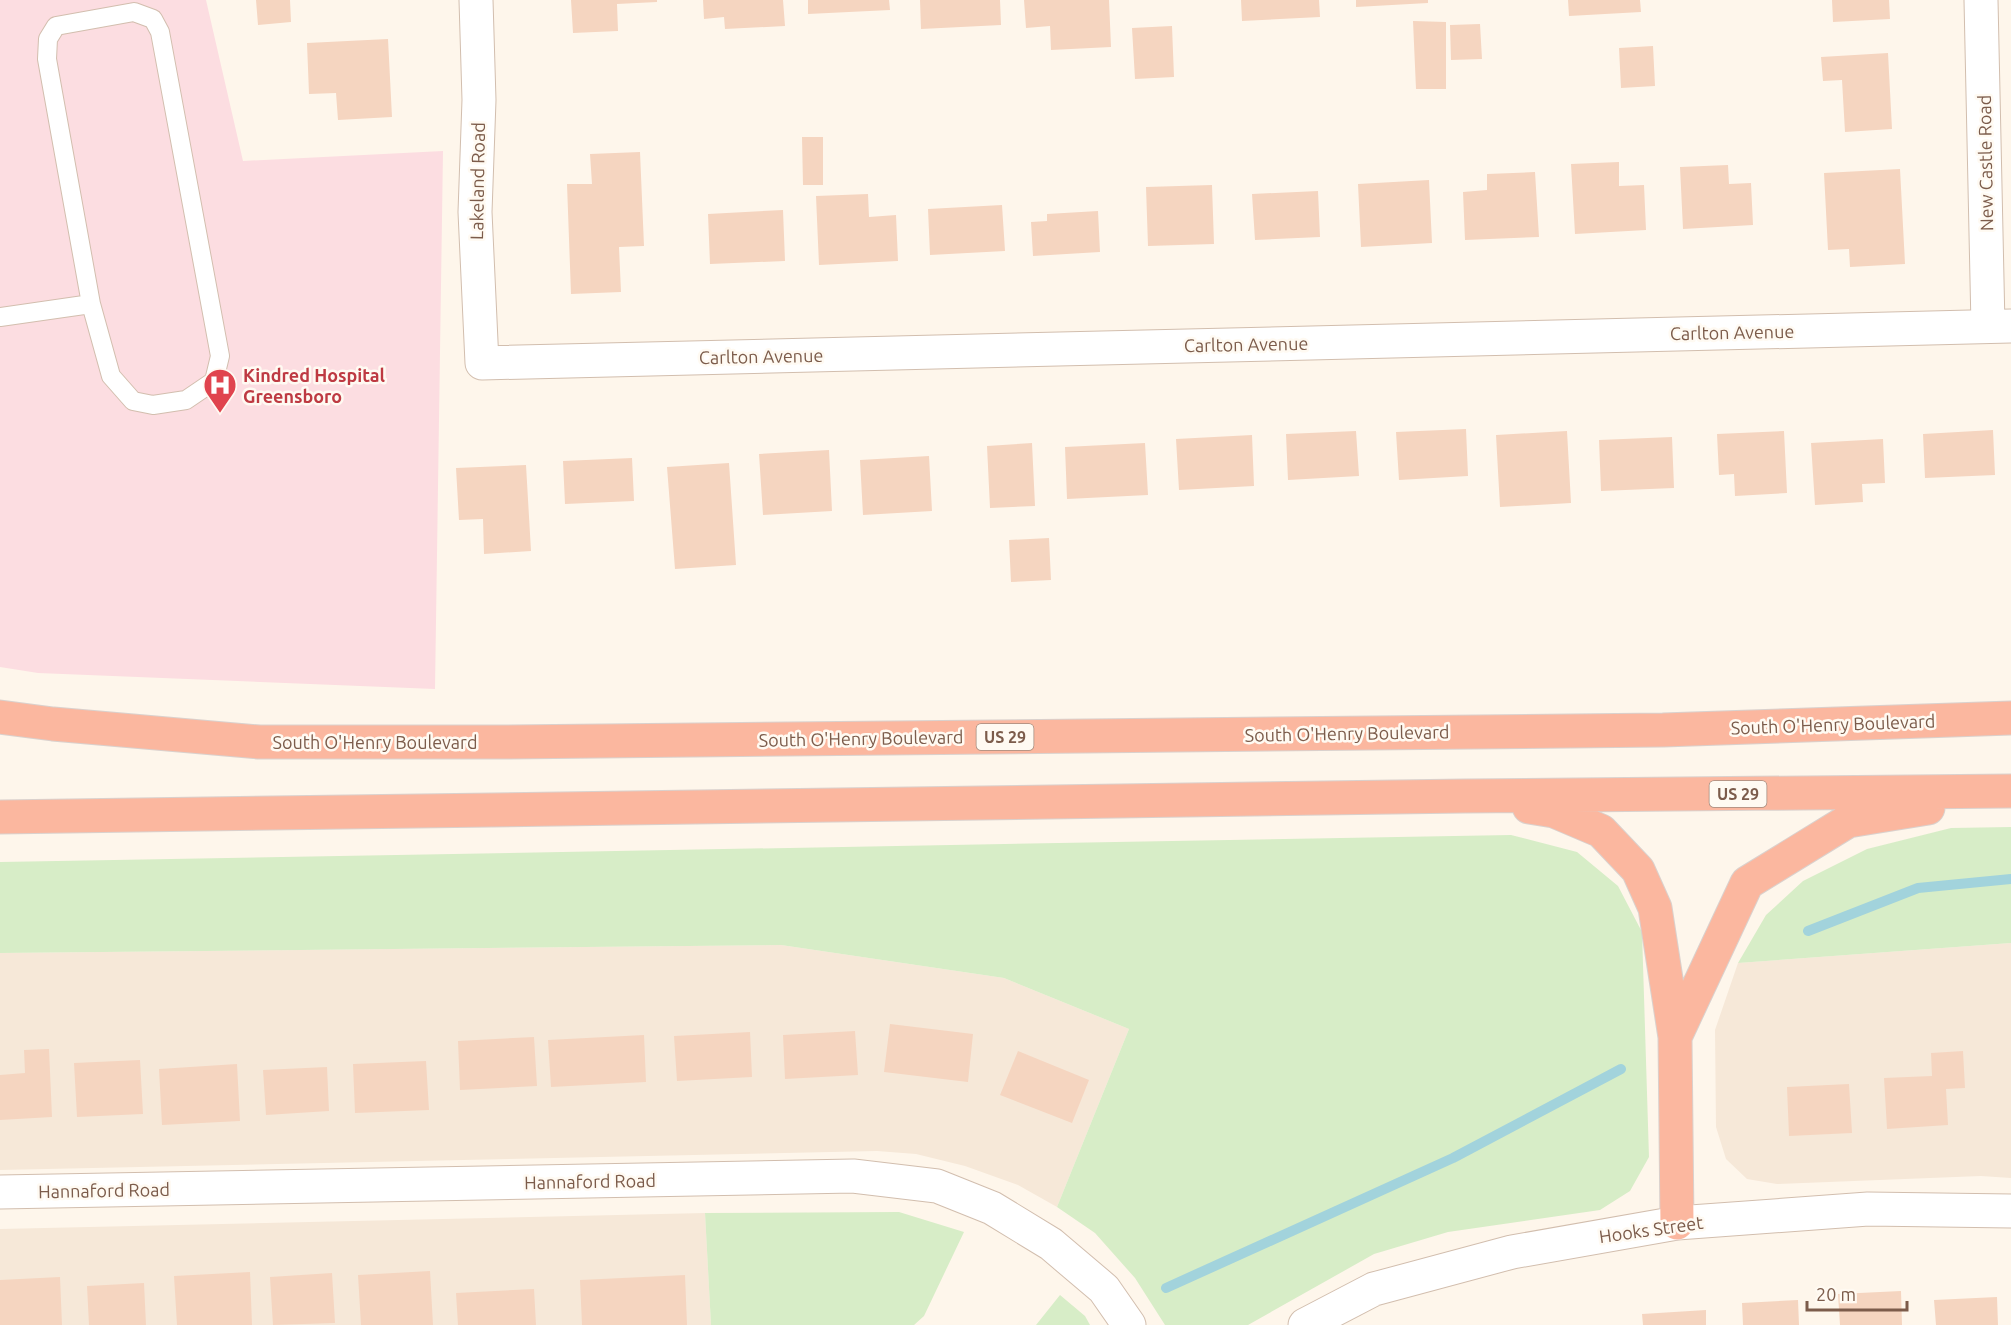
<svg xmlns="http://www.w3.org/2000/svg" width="2011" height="1325" viewBox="0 0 2011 1325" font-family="Ubuntu,sans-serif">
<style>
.residential{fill:#f6e8d8}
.medical{fill:#fcdde1}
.green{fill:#d7edc7}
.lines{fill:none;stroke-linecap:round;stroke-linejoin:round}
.stream{stroke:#a2d3dc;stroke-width:10}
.building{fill:#f5d5c0}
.lane-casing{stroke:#d2beae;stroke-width:20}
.street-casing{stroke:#d2beae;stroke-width:35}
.highway-casing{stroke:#dad1cd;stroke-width:35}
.lane{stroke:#fff;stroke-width:18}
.street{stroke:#fff;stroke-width:33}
.highway{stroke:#fbb79f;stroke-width:33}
.labels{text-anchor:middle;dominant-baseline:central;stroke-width:5;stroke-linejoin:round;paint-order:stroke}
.shield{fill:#fffaf2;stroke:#a38b7d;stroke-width:1.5}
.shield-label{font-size:16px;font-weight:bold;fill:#7c5c4b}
.street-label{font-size:18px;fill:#7c5c4b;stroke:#fffaf2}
.health-label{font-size:18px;font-weight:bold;fill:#be3a42;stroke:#fffaf2;text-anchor:start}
</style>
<rect width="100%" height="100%" fill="#fef6eb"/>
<path class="residential" d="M 2011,943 L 2011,1178 L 1981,1176 L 1777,1184 L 1747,1179 L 1726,1159 L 1716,1127 L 1715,1030 L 1738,963 Z
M 781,945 L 1004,978 L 1129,1029 L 1057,1207 L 1018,1185 L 965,1166 L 916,1154 L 877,1151 L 0,1170 L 0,953 Z
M 705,1213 L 711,1325 L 0,1325 L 0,1229 Z"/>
<path class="medical" d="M 0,0 L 206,0 L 243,161 L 443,151 L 435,689 L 38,673 L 0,667 Z"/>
<path class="green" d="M 2011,827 L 2011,943 L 1738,963 L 1766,915 L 1803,881 L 1867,849 L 1951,828 Z
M 1511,835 L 1577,852 L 1618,886 L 1642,932 L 1649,1157 L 1630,1191 L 1600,1210 L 1448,1232 L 1374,1254 L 1248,1325 L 1165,1325 L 1135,1278 L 1095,1233 L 1057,1207 L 1129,1029 L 1004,978 L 781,945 L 0,953 L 0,862 Z
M 899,1212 L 964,1232 L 924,1316 L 914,1325 L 711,1325 L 705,1213 Z
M 1060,1295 L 1085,1316 L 1090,1325 L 1036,1325 Z"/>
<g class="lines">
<path class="stream" d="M 1808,931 L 1918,888 L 2011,879
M 1166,1288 L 1453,1158 L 1621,1069"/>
</g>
<path class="building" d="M 256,0 L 290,0 L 291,22 L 258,25 Z
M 571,0 L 657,0 L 657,2 L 617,4 L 618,31 L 573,33 Z
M 703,0 L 783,0 L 785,26 L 725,29 L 724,17 L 704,19 Z
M 808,0 L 889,0 L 890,10 L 808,14 Z
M 920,0 L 1000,0 L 1001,25 L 921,29 Z
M 1024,0 L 1109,0 L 1111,47 L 1051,50 L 1050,26 L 1026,28 Z
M 1241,0 L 1319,0 L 1320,17 L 1242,21 Z
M 1356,0 L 1428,0 L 1428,3 L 1356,7 Z
M 1568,0 L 1640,0 L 1641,12 L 1569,16 Z
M 1832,0 L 1889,0 L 1890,19 L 1833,22 Z
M 1413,21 L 1446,22 L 1446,89 L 1416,89 Z
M 1480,24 L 1482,59 L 1451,60 L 1450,25 Z
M 1172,26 L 1174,77 L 1135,79 L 1132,28 Z
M 388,39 L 392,117 L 338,120 L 336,93 L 309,94 L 307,43 Z
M 1653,46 L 1655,86 L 1621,88 L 1619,48 Z
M 1888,53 L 1892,129 L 1845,132 L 1842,80 L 1823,81 L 1821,57 Z
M 802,137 L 823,137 L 823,185 L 803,185 Z
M 640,152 L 644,246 L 619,247 L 621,292 L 571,294 L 567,184 L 592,184 L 590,154 Z
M 1619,162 L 1619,186 L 1644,185 L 1646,230 L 1575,234 L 1571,164 Z
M 1728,165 L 1729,184 L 1751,183 L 1753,225 L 1683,229 L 1680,167 Z
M 1900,169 L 1905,264 L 1850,267 L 1849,249 L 1828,250 L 1824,173 Z
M 1535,172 L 1539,237 L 1465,240 L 1463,192 L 1487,190 L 1487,174 Z
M 1429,180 L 1432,243 L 1361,247 L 1358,184 Z
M 1212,185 L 1214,244 L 1148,246 L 1146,187 Z
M 1318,191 L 1320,237 L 1255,240 L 1252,194 Z
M 868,194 L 869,217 L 896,215 L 898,261 L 819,265 L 816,196 Z
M 1002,205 L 1005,251 L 930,255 L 928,209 Z
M 783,210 L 785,261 L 710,264 L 708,214 Z
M 1098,211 L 1100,252 L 1033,256 L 1031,222 L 1047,221 L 1047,214 Z
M 1466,429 L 1468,476 L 1399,480 L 1396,432 Z
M 1993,430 L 1995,475 L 1925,478 L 1923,434 Z
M 1356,431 L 1359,476 L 1288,480 L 1286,434 Z
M 1567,431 L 1571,503 L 1500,507 L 1496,435 Z
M 1784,431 L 1787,493 L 1735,496 L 1734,474 L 1719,475 L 1717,434 Z
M 1252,435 L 1254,486 L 1179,490 L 1176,439 Z
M 1672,437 L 1674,488 L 1601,491 L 1599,440 Z
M 1883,439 L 1885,483 L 1862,484 L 1863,502 L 1815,505 L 1811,443 Z
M 1032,443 L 1035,506 L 990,508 L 987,446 Z
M 1145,443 L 1148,495 L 1067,499 L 1065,447 Z
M 829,450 L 832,511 L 763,515 L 759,454 Z
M 929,456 L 932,511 L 863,515 L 860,460 Z
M 632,458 L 634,501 L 565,504 L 563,461 Z
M 729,463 L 736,565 L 675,569 L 667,467 Z
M 526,465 L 531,551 L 484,554 L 483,519 L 459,520 L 456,468 Z
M 1049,538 L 1051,580 L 1011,582 L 1009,540 Z
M 890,1024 L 973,1034 L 968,1082 L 884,1072 Z
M 855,1031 L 858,1075 L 785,1079 L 783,1035 Z
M 750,1032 L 752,1077 L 677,1081 L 674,1036 Z
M 644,1035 L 646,1082 L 551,1087 L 548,1040 Z
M 534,1037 L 537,1086 L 460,1090 L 458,1041 Z
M 49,1049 L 52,1117 L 0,1120 L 0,1075 L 25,1073 L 24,1050 Z
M 1018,1051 L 1089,1080 L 1072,1123 L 1000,1095 Z
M 1963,1051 L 1965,1088 L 1946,1089 L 1948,1125 L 1887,1129 L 1884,1078 L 1932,1076 L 1931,1053 Z
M 140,1060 L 143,1114 L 77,1117 L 74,1063 Z
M 426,1061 L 429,1110 L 355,1113 L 353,1064 Z
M 237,1064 L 240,1121 L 162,1125 L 159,1069 Z
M 327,1067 L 329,1111 L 266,1115 L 263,1070 Z
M 1849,1084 L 1852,1133 L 1789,1136 L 1787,1087 Z
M 430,1271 L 433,1325 L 361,1325 L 358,1275 Z
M 250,1272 L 252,1325 L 177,1325 L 174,1276 Z
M 332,1273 L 335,1323 L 273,1325 L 270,1277 Z
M 685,1275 L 687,1325 L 582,1325 L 580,1280 Z
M 60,1277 L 62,1325 L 0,1325 L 0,1280 Z
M 144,1283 L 146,1325 L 89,1325 L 87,1286 Z
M 534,1289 L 536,1325 L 458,1325 L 456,1293 Z
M 1901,1291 L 1902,1325 L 1840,1325 L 1838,1294 Z
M 1997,1297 L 1998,1325 L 1936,1325 L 1934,1300 Z
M 1798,1300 L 1799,1325 L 1743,1325 L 1742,1303 Z
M 1706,1310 L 1706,1325 L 1643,1325 L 1642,1314 Z"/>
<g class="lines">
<g class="lane-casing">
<path id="lane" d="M 134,12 L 153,19 L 160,32 L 220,356 L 214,381 L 186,400 L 153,405 L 133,401 L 111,376 L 91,304 L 47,59 L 48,39 L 56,26 Z
M 0,317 L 91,304"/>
</g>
<g class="street-casing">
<path id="street" d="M 476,0 L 479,100 L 475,212 L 482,363 L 2011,326
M 1981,0 L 1988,326
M 0,1192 L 853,1176 L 937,1186 L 992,1208 L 1051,1244 L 1104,1289 L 1129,1325
M 1305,1325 L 1374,1289 L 1512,1252 L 1677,1223 L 1868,1209 L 2011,1211"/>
</g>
<g class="highway-casing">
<path id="highway" d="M 0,717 L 53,724 L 259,742 L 505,742 L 1663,730 L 2011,718
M 1529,807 L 1554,811 L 1601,831 L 1638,870 L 1655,908 L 1675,1037 L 1677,1223
M 0,817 L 1465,796 L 2011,791
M 1675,1037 L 1747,883 L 1848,821 L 1928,808"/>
</g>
<use href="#lane" class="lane"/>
<use href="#street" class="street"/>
<use href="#highway" class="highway"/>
</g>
<defs>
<g id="hospital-pin" transform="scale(1.725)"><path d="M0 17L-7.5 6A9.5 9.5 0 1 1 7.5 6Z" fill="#e0444e" stroke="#fffaf2"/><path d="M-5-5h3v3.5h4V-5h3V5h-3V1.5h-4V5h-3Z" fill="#fff"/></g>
</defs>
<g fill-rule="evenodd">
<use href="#hospital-pin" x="220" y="385"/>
</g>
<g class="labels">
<g class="shield">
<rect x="976.5" y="724" width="57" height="26" rx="4.5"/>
<rect x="1709.5" y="781" width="57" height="26" rx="4.5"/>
</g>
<g class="shield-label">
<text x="1005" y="737">US 29</text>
<text x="1738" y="794">US 29</text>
</g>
<g class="street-label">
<text transform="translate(1985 163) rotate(-91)">New Castle Road</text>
<text transform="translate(477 181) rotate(-89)">Lakeland Road</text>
<text transform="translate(1732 332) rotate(-1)">Carlton Avenue</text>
<text transform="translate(1246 344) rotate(-1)">Carlton Avenue</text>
<text transform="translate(761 356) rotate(-1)">Carlton Avenue</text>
<text transform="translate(1833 724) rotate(-2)">South O'Henry Boulevard</text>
<text transform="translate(1347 733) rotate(-1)">South O'Henry Boulevard</text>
<text transform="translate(861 738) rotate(-1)">South O'Henry Boulevard</text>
<text x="375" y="742">South O'Henry Boulevard</text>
<text transform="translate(590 1181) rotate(-1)">Hannaford Road</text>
<text transform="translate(104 1190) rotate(-1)">Hannaford Road</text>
<text transform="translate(1651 1229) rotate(-8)">Hooks Street</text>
</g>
<g class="health-label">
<text x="243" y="375">Kindred Hospital<tspan x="243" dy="21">Greensboro</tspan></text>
</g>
</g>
<path d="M1807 1301v9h100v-9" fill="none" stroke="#7c5c4b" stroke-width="3"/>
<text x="1816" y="1301" font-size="18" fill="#7c5c4b" stroke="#fffaf2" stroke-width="4.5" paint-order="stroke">20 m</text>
</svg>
